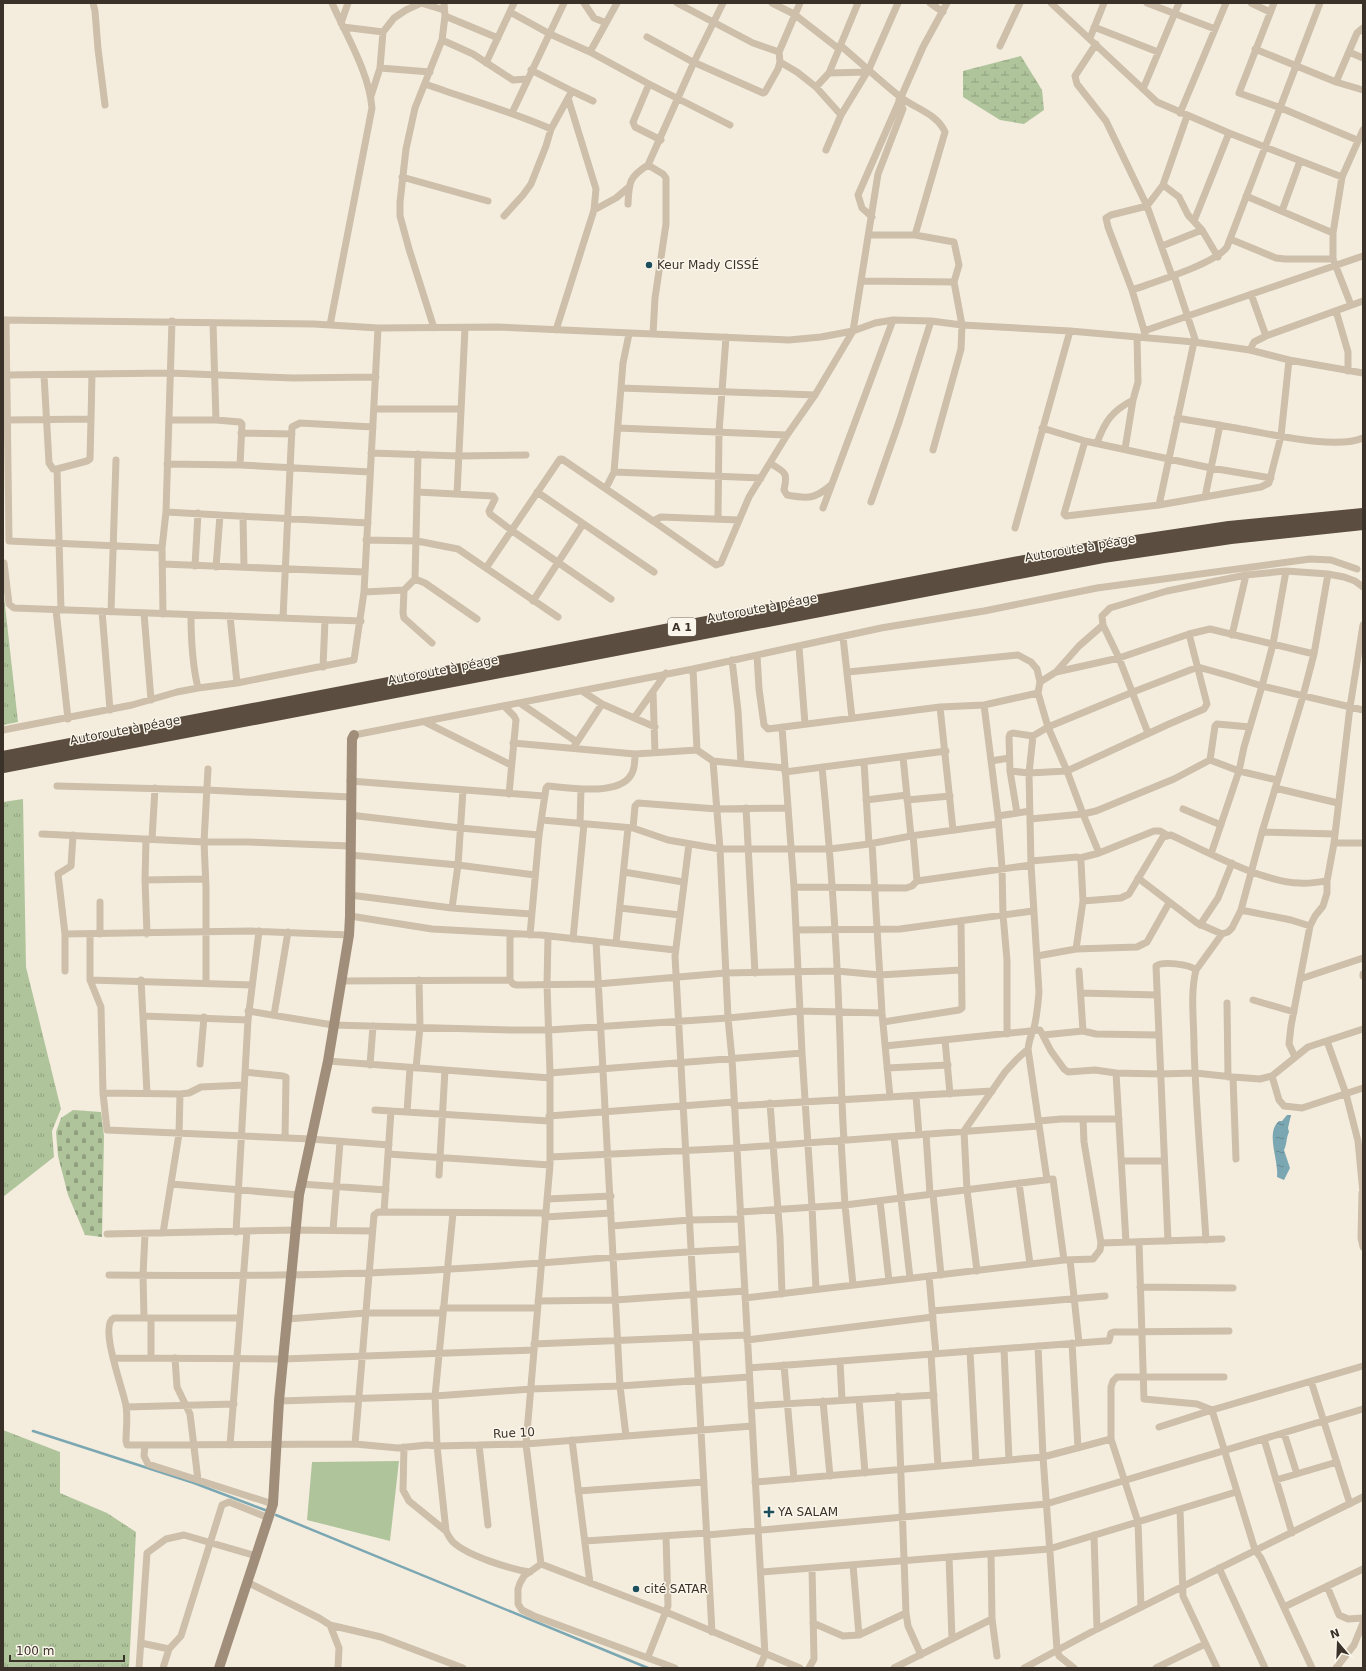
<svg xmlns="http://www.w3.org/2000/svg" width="1366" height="1671" viewBox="0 0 1366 1671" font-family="'DejaVu Sans',sans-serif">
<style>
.grass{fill:url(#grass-tufts)}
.wetland{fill:url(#wetland-marsh)}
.cemetery{fill:url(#cemetery-stones)}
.pitch{fill:#b0c49c}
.water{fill:url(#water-ripples)}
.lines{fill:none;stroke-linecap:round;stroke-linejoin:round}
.stream{stroke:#7ba7b3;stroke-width:2.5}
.street{stroke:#cdbfa9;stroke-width:7}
.secondary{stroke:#a18e7a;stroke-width:10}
.highway{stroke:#5b4d40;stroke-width:12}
.poi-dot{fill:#1c4f5e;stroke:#fbf6eb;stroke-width:1.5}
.labels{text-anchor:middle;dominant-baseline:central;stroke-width:3;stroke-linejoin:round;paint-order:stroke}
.shield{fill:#fbf6eb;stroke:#746c63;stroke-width:1}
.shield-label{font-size:11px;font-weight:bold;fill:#3a3129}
.poi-label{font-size:12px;fill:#3a3129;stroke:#fbf6eb;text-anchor:start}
.street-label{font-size:12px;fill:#3a3129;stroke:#fbf6eb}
</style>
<defs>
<pattern id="grass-tufts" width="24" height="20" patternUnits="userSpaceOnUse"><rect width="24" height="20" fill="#b0c49c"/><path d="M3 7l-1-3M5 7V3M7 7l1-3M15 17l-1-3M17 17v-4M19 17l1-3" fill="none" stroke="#90a07f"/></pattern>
<pattern id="wetland-marsh" width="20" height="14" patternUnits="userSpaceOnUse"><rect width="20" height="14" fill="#b0c49c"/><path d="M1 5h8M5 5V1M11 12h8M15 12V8" fill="none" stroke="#90a07f"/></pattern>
<pattern id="cemetery-stones" width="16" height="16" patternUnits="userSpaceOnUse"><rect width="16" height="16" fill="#b0c49c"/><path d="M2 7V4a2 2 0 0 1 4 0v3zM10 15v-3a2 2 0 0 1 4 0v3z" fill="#90a07f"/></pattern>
<pattern id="water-ripples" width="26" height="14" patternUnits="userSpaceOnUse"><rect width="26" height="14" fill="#7ba7b3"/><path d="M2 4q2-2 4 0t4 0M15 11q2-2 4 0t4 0" fill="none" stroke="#668992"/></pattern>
</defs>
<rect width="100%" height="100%" fill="#f4edde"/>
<path class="grass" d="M 3,587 L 18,722 L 3,725 Z
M 23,799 L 26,967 L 61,1109 L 52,1131 L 54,1157 L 3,1197 L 3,802 Z
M 3,1430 L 60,1452 L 60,1493 L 107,1513 L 136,1532 L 129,1668 L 3,1668 Z"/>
<path class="wetland" d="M 1021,56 L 1042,90 L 1044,110 L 1024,124 L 1000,120 L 963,97 L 963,71 Z"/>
<path class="cemetery" d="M 73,1110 L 101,1112 L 104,1136 L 102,1237 L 85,1235 L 68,1195 L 58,1156 L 56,1132 L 61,1118 Z"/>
<path class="pitch" d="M 399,1461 L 390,1541 L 307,1520 L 312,1462 Z"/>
<path class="water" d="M 1287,1115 L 1291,1115 L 1288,1128 L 1289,1132 C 1286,1138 1287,1144 1284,1150 L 1290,1168 L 1284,1180 L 1277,1177 C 1279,1160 1265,1133 1279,1121 L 1282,1121 Z"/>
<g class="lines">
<path class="stream" d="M 33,1431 L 194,1483 L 265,1510
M 276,1515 L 648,1668"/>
<path class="street" d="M 93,3 L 95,11 L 98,49 L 105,105
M 421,3 L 444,10
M 584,3 L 594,18 L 606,23 L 590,52
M 677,3 L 753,43 L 779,52
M 772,3 L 794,14 L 839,49
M 930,3 L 943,12
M 1051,3 L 1157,102 L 1229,133 L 1342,177
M 1147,3 L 1215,29
M 1251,3 L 1270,12
M 1274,3 L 1239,93 L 1281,108 L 1357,140
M 510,12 L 550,34 L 590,52 L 649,84 L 730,125
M 445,16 L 498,38
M 341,23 L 348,3
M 606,23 L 617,3
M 343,27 L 383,32
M 1094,27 L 1158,52
M 647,37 L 691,61 L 763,93 L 765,92 L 778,69 L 780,62 L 779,52 L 800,3
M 1090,38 L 1104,3
M 442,40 L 473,54 L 513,80 L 527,79
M 1096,44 L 1075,76 L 1077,84 L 1106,121 L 1147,206 L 1172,276
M 840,45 C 860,62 879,80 899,96 C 913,108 937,113 945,132 L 915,235
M 1000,46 L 1020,3
M 1255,49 L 1336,82 L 1363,90
M 1349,52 L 1363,58
M 780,62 L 797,72 L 816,87 L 841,115
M 486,63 L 514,3
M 380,68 L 430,72
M 829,73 L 867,72
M 1336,82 L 1357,33 L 1363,28
M 425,84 C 467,99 510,111 551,129
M 649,84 L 633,122 L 635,127 L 661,140
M 816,87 L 829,73 L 858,3
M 1143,89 L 1179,3
M 572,91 L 593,101
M 371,96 L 380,68 L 383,32 L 394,18 L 406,10 L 421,3
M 512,113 L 564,3
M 1180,113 L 1226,3
M 826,150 L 841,115 L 869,69 L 898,3
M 648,165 L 663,174 L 666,178 L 666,224 L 655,298 L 653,334
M 402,177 L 488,201
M 1163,185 L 1187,116
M 1246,196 L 1333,233
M 628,204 C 629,182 629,177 648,165 L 694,62 L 723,3
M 594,210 L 616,198 L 629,187
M 1282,211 L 1300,161
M 504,216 L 523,195 L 531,184 L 546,146 L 551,129 L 572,91 L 531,70
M 872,217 L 862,208 L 858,195 L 923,47 L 947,3
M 1194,221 L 1229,133
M 869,235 L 915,235 L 954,242 L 959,265 L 954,282 L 962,325 L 961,349 L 933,450
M 1230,239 L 1276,258 L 1285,259 L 1333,259
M 1162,246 L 1202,230
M 1174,275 L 1196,342
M 862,281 L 954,282
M 1132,290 C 1154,282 1215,264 1227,247 L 1320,3
M 1251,294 L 1266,336
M 1351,305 L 1333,259 L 1333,233 L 1342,177 L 1363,130
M 1336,311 L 1348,352 L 1348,371
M 3,320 L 314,324 L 378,328 L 497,327 L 789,340 L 821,337 L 853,331 L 875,323 L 893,320 L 931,321 L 962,325 L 1070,331 L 1194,342 L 1250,350 L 1289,360 L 1363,373
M 6,320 L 9,541 L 162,548
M 213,323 L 216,420
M 330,325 L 372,108 C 369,72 346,35 332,3
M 434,328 L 409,249 L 400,216 L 400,202 L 406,149 L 415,108 L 442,40 L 445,16 L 444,3
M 556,330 L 594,210 L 596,189 L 568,98
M 1144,331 L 1363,256
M 1146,337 L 1132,290 L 1108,227 L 1106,218 L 1111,215 L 1147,206 L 1163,185 L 1179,197 L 1188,215 L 1202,230 L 1218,257
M 1250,350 L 1254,342 L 1266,336 L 1363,301
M 7,375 L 170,373 L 293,378 L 376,377
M 44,375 L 49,463 L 53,469 L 57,469 L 61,610
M 621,388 L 815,395
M 374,409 L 461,409
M 1177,418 C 1199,422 1220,425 1241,429 C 1271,434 1336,450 1363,438
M 91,419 L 92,374
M 7,420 L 91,419 L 90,459 L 87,461 L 57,469
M 169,420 L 216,420 L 240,422 L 242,424 L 240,465
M 618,428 L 787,435
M 1042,428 L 1085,441 L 1136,452 L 1211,468 L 1271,478
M 241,433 L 292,434
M 1085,441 L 1064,514 L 1066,516 L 1159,505 L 1261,487 L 1269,483 L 1281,436 L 1289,360
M 1097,443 C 1105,421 1112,411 1133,400 L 1138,382 L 1137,337
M 1125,449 L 1133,400
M 371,453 L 459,456 L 526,455
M 770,463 C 785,473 788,471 784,490 L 787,495 C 808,499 815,499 831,485
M 167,464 L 240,465 L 370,472
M 614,472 L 761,478
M 606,488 L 614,472 L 623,363 L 629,334
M 417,492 L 493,496 L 495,499 L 489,511 L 490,514 L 511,530 L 611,599
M 537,492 L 654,572
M 457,494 L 465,328
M 1205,497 L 1220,425
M 871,502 L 899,422 L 931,321
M 1159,505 L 1194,342
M 823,508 L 893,320
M 166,512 L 368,523
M 243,516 L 244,567
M 718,519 L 719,432 L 726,337
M 653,521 L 716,565 L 721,563 L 749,497 L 787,435 L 815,395 L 853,331 L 878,174 L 903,109 L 899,100
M 1015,528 L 1070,331
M 366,540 L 417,541 L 458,549 L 558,617
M 4,563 L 9,604 L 14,608 L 361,621
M 162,564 L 365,572
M 195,566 L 198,513
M 216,567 L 220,515
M 486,568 L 560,459 L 562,459 L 653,521 L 661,517 L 739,520
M 415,579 L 425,583 L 477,619
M 404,590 L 403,613 L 404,618 L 432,643
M 364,592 L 404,590 L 415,579 L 418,454
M 533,601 L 583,524
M 56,610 L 68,719
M 102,611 L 110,710
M 111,612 L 116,460
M 144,613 L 151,700
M 163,614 L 162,548 L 166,512 L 172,321
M 191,615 C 191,640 192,663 198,688
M 230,616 L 237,683
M 283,618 L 292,427 L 300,423 L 373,427
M 1232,635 L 1246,575
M 843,637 L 852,718
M 799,647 L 805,724
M 757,655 L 759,689 L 764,725 L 768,729 L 940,707 L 984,705 L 1038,693
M 732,660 L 738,711 L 741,763
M 323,667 L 325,620
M 693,669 L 697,750
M 848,672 L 1018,655 L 1031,662 L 1037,669 L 1040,682 L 1038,693 L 1048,727 L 1067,771 L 1083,814 L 1030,819
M 1056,672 L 1119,658 L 1189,634 L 1210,629 L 1314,654
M 1040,682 L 1056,672 L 1079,646 L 1103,625
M 582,691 L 602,704 L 655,727
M 653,692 L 655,752
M 520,703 L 577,742
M 984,705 L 998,816 L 1002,868 L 1003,915 L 1007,960 L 1007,1034
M 505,707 L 514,716 L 516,720 L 509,794
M 940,707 L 953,830
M 634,718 L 666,673
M 425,722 L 511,765
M 782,727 L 794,887 L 802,1053 L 812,1207 L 816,1289
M 3,730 L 132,705 L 177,692 L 198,688 L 237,683 L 354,660 L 364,592 L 378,328
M 1148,733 L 1119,658 L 1103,625 L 1102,616 L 1110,608 L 1167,591 L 1246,575 L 1286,571 L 1328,574 L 1344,577 L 1355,581 L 1363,587
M 354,735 L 693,669 L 881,628 L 984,611 L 1097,588 L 1310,559 L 1331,560 L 1357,569
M 1033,736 L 1029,773 L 1031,865 L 1039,992 C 1038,1004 1037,1016 1034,1028 C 1031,1035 1029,1041 1028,1049 L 1047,1180
M 513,743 L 635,754 L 697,750 L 713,761 L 785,768
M 575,745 L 602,704
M 903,757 L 911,836
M 1210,760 L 1215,726 L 1217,724 L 1250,727
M 713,761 L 720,849 L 728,1018 L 732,1059 L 765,1655 L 759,1668
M 991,761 L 1009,758
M 864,762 L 869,844
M 822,767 C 830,849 836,931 839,1013 C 841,1055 841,1098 844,1140
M 1010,771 L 1029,773 L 1067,771 L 1169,724 L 1204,709 L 1207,704 L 1189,634
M 785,772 L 946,751
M 350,781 L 544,796
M 57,786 L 207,790 L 350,797
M 1275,788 L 1338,803
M 866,800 L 907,795
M 907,800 L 950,796
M 746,808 L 755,973
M 1183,809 L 1221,825
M 1017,813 L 1010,771 L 1009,737 L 1010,734 L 1013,733 L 1033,736 L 1048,727 L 1133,692 L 1198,667 L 1230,676 L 1262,686 L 1363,710
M 350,815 L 460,828 L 539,835
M 998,816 L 1030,811
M 542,820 L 633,828 L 668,840 L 720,849 L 830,849 L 869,844 L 911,836 L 998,824
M 580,824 L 581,789
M 633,828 L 635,806 L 638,803 L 717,809 L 787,808
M 1262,832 L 1335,834
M 42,834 L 204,842 L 248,842 L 350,846
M 913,835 L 917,881
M 146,839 L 145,880 L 147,934
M 152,839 L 155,788
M 872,843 L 882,1013 L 890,1097
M 1334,843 L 1363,843
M 689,844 L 675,956 L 712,1632
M 1099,853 L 1083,814 L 1096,811 L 1174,779 L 1210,760 L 1239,771 L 1277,780
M 1211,854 L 1239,771 L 1244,747 L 1262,686 L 1273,644 L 1286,571
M 350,855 L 458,865 L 535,875
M 1080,858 L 1099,853 L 1154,831 L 1160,831 L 1167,835
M 1031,861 L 1077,857 L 1080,858 L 1081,862 L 1083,901 L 1076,949 L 1037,956
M 624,872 L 683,882
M 1138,878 L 1197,923 L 1222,934 L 1228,932 L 1232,928 L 1241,910 L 1262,832 L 1303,696 L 1314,654 L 1328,574
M 145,880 L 205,879
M 794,887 L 906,888 L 912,886 L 917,881 L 1031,865
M 350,895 L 452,908 L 531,914
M 1083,901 L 1121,898 L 1129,894 L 1163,837 L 1171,835 C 1205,851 1264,883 1300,883 C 1309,884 1318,882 1327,881
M 452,908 L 458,865 L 463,790
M 620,908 L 680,915
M 1241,910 L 1291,920 L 1310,926 L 1315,916 L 1323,906 L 1327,893 L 1327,881 L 1334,843 L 1350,707 L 1363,625
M 350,916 L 432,929 L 541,935 L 675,950
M 1200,925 L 1218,898 L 1232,863
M 796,930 L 900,929 L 1033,911
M 65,934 L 250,931 L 349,935
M 90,934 L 90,980 L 101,1007 L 103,1093 L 107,1130 L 310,1139 L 389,1145
M 100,934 L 100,902
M 510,934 L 510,980 L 513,984 L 517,985 L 597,984 L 725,973 L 837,971 L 880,975 L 960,970
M 530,935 L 539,835 L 546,788 L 548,786 C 569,788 619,796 631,775 C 635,769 635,761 635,754
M 548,936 L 547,985 L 550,1073 L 550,1165 L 526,1444 L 541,1564 L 524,1576 L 520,1583 L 518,1589 L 518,1604 L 522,1610 L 534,1616 L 675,1668
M 573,939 L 584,824
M 596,941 L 620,1386 L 626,1436
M 616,943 L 628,828
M 1076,949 L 1137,947 L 1147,942 L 1169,903
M 1196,970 L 1222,934
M 65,971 L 65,934 L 58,874 L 71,866 L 73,835
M 1079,971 L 1083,1031
M 1363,974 L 1363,976
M 1300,979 L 1363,958
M 90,980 L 252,985
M 141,980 L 147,1093
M 341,981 L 510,980
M 206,983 L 206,887 L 204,842 L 208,769
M 1081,993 L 1157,995
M 1253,1000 L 1294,1012
M 1227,1003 L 1228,1077
M 248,1011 L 333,1025 L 511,1030 L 549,1030 L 728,1018 L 799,1011 L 882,1013
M 274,1015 L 288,932
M 143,1016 L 248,1020
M 883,1022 L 959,1010 L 962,1008 L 961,921
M 1043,1035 L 1083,1031 L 1096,1034 L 1158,1035
M 945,1040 L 950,1094
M 1327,1041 L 1346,1094 L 1358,1141 L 1363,1193
M 885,1046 L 1040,1030 L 1051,1051 L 1064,1069 L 1068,1072 L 1095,1070 L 1116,1073 L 1160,1074 L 1195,1073 L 1233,1077 L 1260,1079 L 1272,1076 L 1308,1047 L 1363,1029
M 1295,1057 L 1289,1044 L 1291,1026 L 1310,926
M 328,1061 L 550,1078
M 200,1064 L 204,1017
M 370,1065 L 373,1026
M 416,1068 L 420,1027 L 419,980
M 887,1068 L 948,1065
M 245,1072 L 283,1076 L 286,1077 L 285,1138
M 550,1073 L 802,1053
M 1116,1073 L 1126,1242
M 1272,1076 L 1279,1100 L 1284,1106 L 1302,1108 L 1363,1088
M 1233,1077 L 1236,1159
M 103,1093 L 180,1094 L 189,1093 L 201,1087 L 244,1085
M 916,1096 L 919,1135
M 770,1103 L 780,1237 L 782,1294
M 734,1106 L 992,1091
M 375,1110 L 549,1121
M 407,1112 L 410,1068
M 549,1116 L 734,1102
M 1039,1121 L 1061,1119 L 1119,1119
M 926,1134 L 930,1194
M 894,1137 L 910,1278
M 841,1140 L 845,1205 L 853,1285
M 388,1154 L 550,1165
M 550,1157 L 737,1148 L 1039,1126
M 1122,1161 L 1164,1161
M 439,1175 L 445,1070
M 1019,1183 L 1030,1264
M 171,1184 L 299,1195
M 301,1184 L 386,1190
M 1362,1193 L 1361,1238 L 1363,1247
M 933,1194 L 941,1275
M 547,1199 L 611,1196
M 880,1201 L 889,1281
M 384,1212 L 391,1111
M 740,1212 L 845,1205 L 1053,1179 L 1064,1260
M 453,1213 L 435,1396 L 437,1446 L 446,1531 C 448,1535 450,1539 453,1542 C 468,1556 510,1569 530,1572
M 545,1217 L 611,1213
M 612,1226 L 690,1220 L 741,1219
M 333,1230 L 340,1142
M 236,1232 L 248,1020 L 259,931
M 163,1233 L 179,1134 L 180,1094
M 107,1234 L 295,1230 L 372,1231
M 1168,1241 L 1156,966 C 1162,961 1189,964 1196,970 C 1190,994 1194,1021 1194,1046 C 1196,1111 1202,1175 1206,1240
M 1139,1242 L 1144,1399 L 1197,1404 L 1212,1410 L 1255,1550 L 1261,1558 L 1312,1668
M 1101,1243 L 1222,1239
M 1070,1260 L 1079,1343
M 977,1271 L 967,1190 L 964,1131 L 1005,1072 L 1016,1060 L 1028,1049
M 109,1275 C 223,1276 336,1276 450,1269 C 547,1264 645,1253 742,1249
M 929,1276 L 936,1354
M 1140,1287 L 1233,1288
M 745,1298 L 1064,1260 L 1093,1259 L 1100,1250 L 1101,1243 L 1084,1142 L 1083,1119
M 538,1301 L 615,1300 L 745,1291
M 443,1308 L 537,1308
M 932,1311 L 1105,1296
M 144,1317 L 143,1275 L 145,1234
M 240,1318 L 114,1318 C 98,1325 124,1391 126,1406 C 128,1417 126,1430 126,1441 L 127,1445 L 355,1444 L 398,1448 L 427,1445 L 437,1446 L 526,1444 L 752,1426
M 287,1319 L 366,1313 L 443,1313
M 747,1340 L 933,1317
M 1072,1343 L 1078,1448
M 534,1344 L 747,1335
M 1038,1346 L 1043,1457 L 1057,1649 L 1059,1656 L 1074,1668
M 1004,1349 L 1009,1460
M 970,1351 L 976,1463
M 931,1354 L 938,1466
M 113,1358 L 283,1359 L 534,1350
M 151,1358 L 151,1318
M 175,1358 L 177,1387 L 190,1414 L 198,1480
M 840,1361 L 842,1400
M 784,1365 L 794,1479
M 749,1368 L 1105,1341 L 1109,1341 L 1111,1333 L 1114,1332 L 1229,1331
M 1311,1381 L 1350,1504
M 898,1396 L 906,1613 L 908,1626 L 921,1655
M 859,1400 L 865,1473
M 279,1401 L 435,1396 L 531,1389 L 620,1386 L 749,1377
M 823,1401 L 830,1476
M 751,1406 L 934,1395
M 126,1407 L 234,1404
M 1159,1427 L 1212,1410 L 1363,1366
M 1284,1433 L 1297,1474
M 1264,1439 L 1292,1533
M 572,1440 L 590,1583
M 355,1444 L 374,1215 L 378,1212 L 545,1213
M 145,1445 L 144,1456 L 148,1464 L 273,1504
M 230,1445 L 247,1231
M 479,1445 L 488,1525
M 404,1447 L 403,1490 L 409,1501 L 446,1531
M 1276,1480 L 1337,1462
M 755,1482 L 1043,1457 L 1111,1439
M 578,1491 L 704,1482
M 1180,1509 L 1183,1596 L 1217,1668
M 707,1535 L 1046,1504 L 1363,1409
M 1094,1535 L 1097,1629
M 585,1541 L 707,1533
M 991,1554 L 992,1619 L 997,1656
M 949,1557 L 952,1639
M 541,1564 L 666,1612 L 800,1668
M 853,1565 L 859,1635
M 1219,1568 L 1265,1668
M 761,1572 L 1049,1549 L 1236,1492
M 247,1582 L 319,1618 L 330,1625 L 339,1648 L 338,1668
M 1327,1586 L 1339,1615 L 1348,1619 L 1363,1618
M 1141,1607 L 1138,1522 L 1111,1439 L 1111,1387 L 1113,1381 L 1117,1377 L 1224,1377
M 1284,1607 L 1363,1569
M 813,1623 L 843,1636 L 859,1635 L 906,1613
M 330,1625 L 381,1637 L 463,1668
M 141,1643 L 169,1649
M 648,1657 L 668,1606 L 666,1536
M 139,1668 L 147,1553 L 166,1539 L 184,1535 L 256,1556
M 163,1668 L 169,1649 L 181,1636 L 222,1505 L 229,1502 L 269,1518
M 809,1668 L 814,1659 L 812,1568
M 894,1668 L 992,1619
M 1024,1668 L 1097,1629 L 1363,1497
M 1156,1668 L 1205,1644
M 1336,1668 L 1354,1645 L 1363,1623"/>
<path class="secondary" d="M 219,1668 L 273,1504 L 279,1401 L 299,1195 L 328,1061 L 349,935 L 350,916 L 352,739 L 354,735"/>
<path class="highway" d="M 3,757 L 1102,546 L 1229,527 L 1363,514
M 3,767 L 1103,557 L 1231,538 L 1363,524"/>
</g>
<g class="poi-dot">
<circle cx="649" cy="265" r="4"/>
<path d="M767 1506h4v4h4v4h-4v4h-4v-4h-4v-4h4z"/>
<circle cx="636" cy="1589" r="4"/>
</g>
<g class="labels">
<rect class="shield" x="668" y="618" width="28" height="18" rx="3"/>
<g class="shield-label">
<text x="682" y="627">A 1</text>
</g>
<g class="poi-label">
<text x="657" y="265">Keur Mady CISSÉ</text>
<text x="778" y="1512">YA SALAM</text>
<text x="644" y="1589">cité SATAR</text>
</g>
<g class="street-label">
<text transform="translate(1080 548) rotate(-10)">Autoroute à péage</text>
<text transform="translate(762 608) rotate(-11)">Autoroute à péage</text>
<text transform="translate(443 670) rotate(-11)">Autoroute à péage</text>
<text transform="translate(125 730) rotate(-11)">Autoroute à péage</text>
<text transform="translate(514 1433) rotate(-3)">Rue 10</text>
</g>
</g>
<rect width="1366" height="1671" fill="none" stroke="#3a3129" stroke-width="8"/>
<g transform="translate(1338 1643) rotate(341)" stroke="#fbf6eb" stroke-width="3" paint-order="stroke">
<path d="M0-3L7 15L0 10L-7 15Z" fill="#3a3129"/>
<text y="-6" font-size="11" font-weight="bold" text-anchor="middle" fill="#3a3129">N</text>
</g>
<path d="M10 1655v6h114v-6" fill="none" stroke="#3a3129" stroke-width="2"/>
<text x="16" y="1655" font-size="12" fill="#3a3129" stroke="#fbf6eb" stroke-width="3" paint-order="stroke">100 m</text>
</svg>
